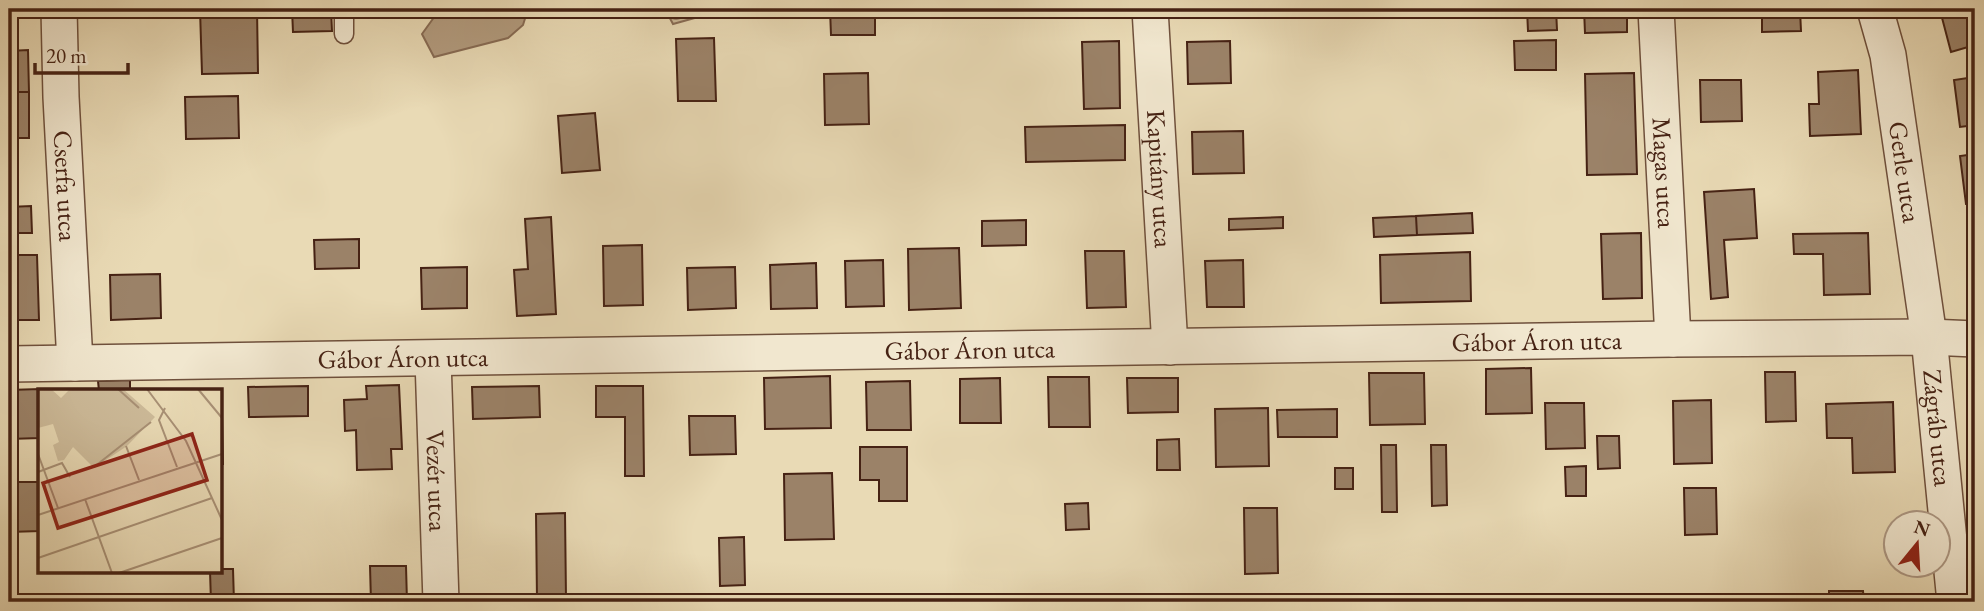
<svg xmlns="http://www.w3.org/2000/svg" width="1984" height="611" viewBox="0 0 1984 611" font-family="'EB Garamond',serif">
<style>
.green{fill:#cdbb9a;stroke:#8a6e57;stroke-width:2}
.water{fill:#b29b7e;stroke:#876b54;stroke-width:2}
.building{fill:#9b8268;stroke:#462214;stroke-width:2}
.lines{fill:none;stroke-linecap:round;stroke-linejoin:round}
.service-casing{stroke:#6f503c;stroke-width:21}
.minor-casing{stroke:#6f503c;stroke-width:38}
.service{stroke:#f1e7cf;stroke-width:18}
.minor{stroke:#f1e7cf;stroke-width:35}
.labels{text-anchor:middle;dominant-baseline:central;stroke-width:5;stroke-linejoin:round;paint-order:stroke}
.street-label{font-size:26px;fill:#462214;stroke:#f1e7cf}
.inset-road{fill:none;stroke:#a89075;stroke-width:2}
.view{fill:#8f2418;fill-opacity:0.15;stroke:#8f2418;stroke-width:3.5}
.inset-edge{fill:none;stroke:#462214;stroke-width:3.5}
</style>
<rect width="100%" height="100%" fill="#e9dab5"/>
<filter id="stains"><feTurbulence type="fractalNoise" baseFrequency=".00286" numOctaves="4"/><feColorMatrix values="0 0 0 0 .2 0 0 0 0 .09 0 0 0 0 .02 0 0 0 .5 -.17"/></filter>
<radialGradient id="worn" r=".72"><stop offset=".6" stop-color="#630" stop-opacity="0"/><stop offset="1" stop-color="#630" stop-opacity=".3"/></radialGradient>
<path class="green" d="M 665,9 L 727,9 L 673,24 Z"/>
<path class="water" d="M 440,9 L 528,9 L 523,25 L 508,38 L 434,57 L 422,34 Z"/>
<path class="building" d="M 200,9 L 257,9 L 258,73 L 202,74 Z
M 292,9 L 331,9 L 332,31 L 293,32 Z
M 830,9 L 875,9 L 875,35 L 831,35 Z
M 1047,9 L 1108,9 L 1108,12 L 1047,13 Z
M 1527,9 L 1556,9 L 1557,30 L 1528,31 Z
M 1584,9 L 1627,9 L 1627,32 L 1585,33 Z
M 1958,9 L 1975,9 L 1975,45 L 1951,52 L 1941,14 Z
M 1800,10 L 1801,31 L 1762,32 L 1762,12 Z
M 714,38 L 716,101 L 678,101 L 676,39 Z
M 1556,40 L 1556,70 L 1515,70 L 1514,41 Z
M 1119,41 L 1120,108 L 1084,109 L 1082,42 Z
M 1230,41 L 1231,83 L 1188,84 L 1187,42 Z
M 28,50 L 29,92 L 9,92 L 9,51 Z
M 1858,70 L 1861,134 L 1810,136 L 1809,104 L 1819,104 L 1818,72 Z
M 868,73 L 869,124 L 825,125 L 824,74 Z
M 1634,73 L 1637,174 L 1587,175 L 1585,74 Z
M 1975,77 L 1975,125 L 1960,127 L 1954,80 Z
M 1700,80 L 1741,80 L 1742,121 L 1701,122 Z
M 9,92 L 29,92 L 29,138 L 9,138 Z
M 238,96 L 239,138 L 186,139 L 185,97 Z
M 595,113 L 600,170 L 562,173 L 558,116 Z
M 1125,125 L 1125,160 L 1026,162 L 1025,127 Z
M 1243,131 L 1244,173 L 1193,174 L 1192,132 Z
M 1975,154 L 1975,203 L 1966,204 L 1960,156 Z
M 1754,189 L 1757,238 L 1724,240 L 1728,297 L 1711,299 L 1704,192 Z
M 31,206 L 32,233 L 9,233 L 9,207 Z
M 1472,213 L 1473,233 L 1417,235 L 1416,216 Z
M 1416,216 L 1417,235 L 1374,237 L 1373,218 Z
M 551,217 L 556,314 L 517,316 L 514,270 L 528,269 L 525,219 Z
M 1283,217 L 1283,228 L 1229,230 L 1229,219 Z
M 1026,220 L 1026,245 L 982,246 L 982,221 Z
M 1641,233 L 1642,298 L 1603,299 L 1601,234 Z
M 1868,233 L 1870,294 L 1824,295 L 1823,254 L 1794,254 L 1793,234 Z
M 359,239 L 359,268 L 315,269 L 314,240 Z
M 642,245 L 643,305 L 604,306 L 603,246 Z
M 959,248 L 961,308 L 909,310 L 908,249 Z
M 1085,251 L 1124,251 L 1126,307 L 1087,308 Z
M 1470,252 L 1471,301 L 1381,303 L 1380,255 Z
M 9,255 L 37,255 L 39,320 L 9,320 Z
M 883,260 L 884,306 L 846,307 L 845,261 Z
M 1243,260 L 1244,307 L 1207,307 L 1205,261 Z
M 816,263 L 817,308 L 771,309 L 770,265 Z
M 467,267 L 467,308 L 422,309 L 421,268 Z
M 735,267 L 736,308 L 688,310 L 687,268 Z
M 160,274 L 161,318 L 111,320 L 110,275 Z
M 1531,368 L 1532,413 L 1486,414 L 1486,369 Z
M 1765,372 L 1795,372 L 1796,421 L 1766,422 Z
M 1369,373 L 1424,373 L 1425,424 L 1370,425 Z
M 830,376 L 831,428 L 765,429 L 764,378 Z
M 1048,377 L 1089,377 L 1090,427 L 1049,427 Z
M 1000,378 L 1001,423 L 960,423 L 960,379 Z
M 1127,378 L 1178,378 L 1178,412 L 1128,413 Z
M 130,380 L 130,391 L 99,391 L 98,381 Z
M 910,381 L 911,430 L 867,430 L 866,382 Z
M 399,385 L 402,449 L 391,449 L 392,469 L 357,470 L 356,430 L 345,431 L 344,400 L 367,399 L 366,386 Z
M 308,386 L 308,416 L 249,417 L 248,387 Z
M 539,386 L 540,417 L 473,419 L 472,387 Z
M 596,386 L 643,386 L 644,476 L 625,476 L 625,417 L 596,417 Z
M 40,389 L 40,438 L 9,439 L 9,390 Z
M 1711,400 L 1712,463 L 1674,464 L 1673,401 Z
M 1893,402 L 1895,472 L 1853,473 L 1852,438 L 1827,438 L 1826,404 Z
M 1545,403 L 1584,403 L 1585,448 L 1546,449 Z
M 1268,408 L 1269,466 L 1216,467 L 1215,409 Z
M 1337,409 L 1337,437 L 1278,437 L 1277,410 Z
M 220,416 L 222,416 L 223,464 L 220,464 Z
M 689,416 L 735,416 L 736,454 L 690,455 Z
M 1597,436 L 1619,436 L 1620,468 L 1598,469 Z
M 1179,439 L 1180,470 L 1157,470 L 1157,440 Z
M 1381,445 L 1396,445 L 1397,512 L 1382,512 Z
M 1431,445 L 1446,445 L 1447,505 L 1432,506 Z
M 860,447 L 907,447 L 907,501 L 879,501 L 879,480 L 860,480 Z
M 1586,466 L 1586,496 L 1566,496 L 1565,467 Z
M 1335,468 L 1353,468 L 1353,489 L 1335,489 Z
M 832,473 L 834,539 L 785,540 L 784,474 Z
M 9,482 L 40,482 L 40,531 L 9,532 Z
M 1684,488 L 1716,488 L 1717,534 L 1685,535 Z
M 1088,503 L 1089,529 L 1066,530 L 1065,504 Z
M 1244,508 L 1277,508 L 1278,573 L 1245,574 Z
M 565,513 L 566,599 L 537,599 L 536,514 Z
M 744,537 L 745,585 L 720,586 L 719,538 Z
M 370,566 L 406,566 L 407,602 L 371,602 Z
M 220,569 L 233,569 L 234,602 L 211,602 L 210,571 L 220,571 Z
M 1829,591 L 1863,591 L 1864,602 L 1829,602 Z"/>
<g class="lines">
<g class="service-casing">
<path id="service" d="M 344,9 L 344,34
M 675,9 L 677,9"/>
</g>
<g class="minor-casing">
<g id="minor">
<path id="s1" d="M 59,9 L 61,97 L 75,363"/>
<path id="s2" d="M 1150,9 L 1170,347"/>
<path id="s3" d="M 1656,9 L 1673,339"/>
<path id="s4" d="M 1875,9 L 1888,55 L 1929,337 L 1955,602"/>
<path id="s5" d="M 433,359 L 441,602"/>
<path id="s6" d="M 9,364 L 1673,339 L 1929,337 L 1975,339"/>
</g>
</g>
<use href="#service" class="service"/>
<use href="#minor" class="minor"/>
</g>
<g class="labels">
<g class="street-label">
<text stroke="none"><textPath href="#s4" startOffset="166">Gerle utca</textPath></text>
<text stroke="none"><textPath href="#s3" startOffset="164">Magas utca</textPath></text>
<text stroke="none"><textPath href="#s2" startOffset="170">Kapitány utca</textPath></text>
<text stroke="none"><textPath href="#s1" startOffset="177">Cserfa utca</textPath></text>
<text stroke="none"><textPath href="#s6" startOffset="1528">Gábor Áron utca</textPath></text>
<text stroke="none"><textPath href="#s6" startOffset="961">Gábor Áron utca</textPath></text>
<text stroke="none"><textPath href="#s6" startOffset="394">Gábor Áron utca</textPath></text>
<text stroke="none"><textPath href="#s4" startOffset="424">Zágráb utca</textPath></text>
<text stroke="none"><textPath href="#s5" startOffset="122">Vezér utca</textPath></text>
</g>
</g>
<g transform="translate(38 389)">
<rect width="184" height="184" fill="#e9dab5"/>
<path d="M 0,0 L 13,0 L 23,9 L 32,0 L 85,0 L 117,28 L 89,57 L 56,79 L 35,58 L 26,71 L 20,72 L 15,56 L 21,53 L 15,35 L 0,39 Z" fill="#cdbb9a"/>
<path class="inset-road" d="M 80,0 L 101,19M 109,0 L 148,52 L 184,131M 160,0 L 184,29M 127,19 L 121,31 L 139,78M 88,57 L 101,91M 0,65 L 20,119M 56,78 L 113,33M 0,83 L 24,74 L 32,88M 47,110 L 74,184M 0,126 L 184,65M 0,169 L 174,109M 81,184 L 184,149"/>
<path class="view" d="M 154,45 L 169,91 L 20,139 L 5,94 Z"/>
<rect width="184" height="184" class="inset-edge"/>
</g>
<rect width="1984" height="611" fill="none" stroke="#e9dab5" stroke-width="35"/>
<rect x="10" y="10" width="1963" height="590" fill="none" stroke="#462214" stroke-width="3.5"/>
<rect x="18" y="18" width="1949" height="576" fill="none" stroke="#462214" stroke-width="2"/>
<g transform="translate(1917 544) rotate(18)"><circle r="33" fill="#f1e7cf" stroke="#ad9884" stroke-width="2"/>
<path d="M0-5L12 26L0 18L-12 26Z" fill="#8f2418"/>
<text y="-10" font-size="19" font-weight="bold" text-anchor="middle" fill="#462214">N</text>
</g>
<path d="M35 63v10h93v-10" fill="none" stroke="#462214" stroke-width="3.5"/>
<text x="46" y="63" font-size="21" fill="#462214" stroke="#f1e7cf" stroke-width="5" paint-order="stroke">20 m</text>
<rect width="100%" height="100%" filter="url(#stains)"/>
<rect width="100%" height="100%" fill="url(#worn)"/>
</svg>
